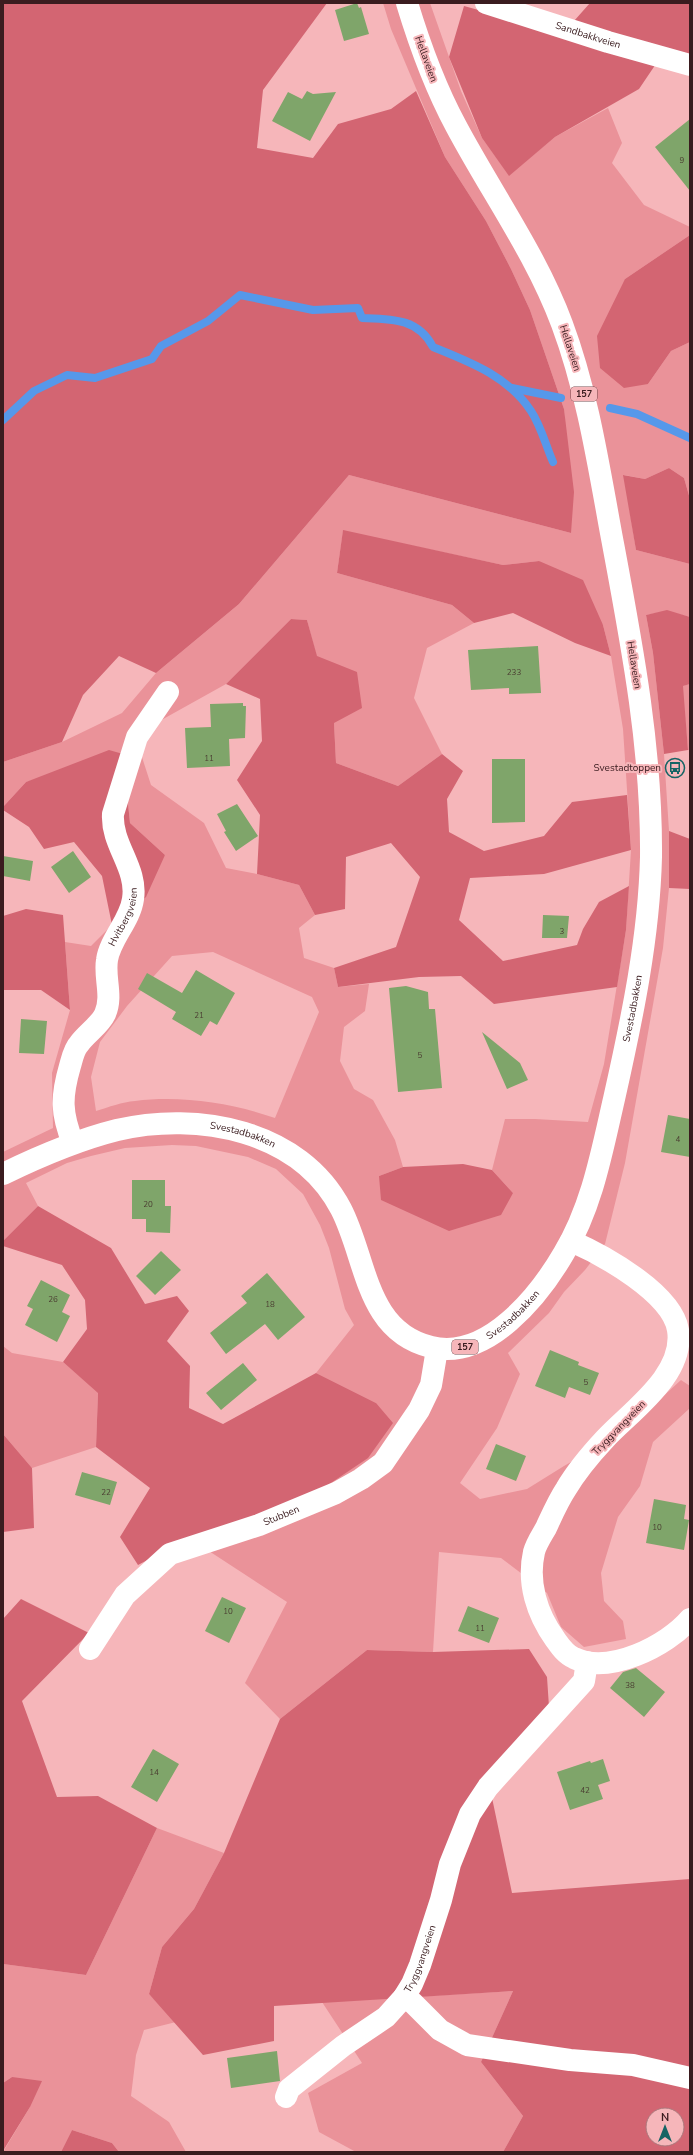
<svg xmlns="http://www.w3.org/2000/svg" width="693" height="2155" viewBox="0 0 693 2155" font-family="'Nunito Sans',sans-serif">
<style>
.green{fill:#ea9299;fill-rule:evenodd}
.forest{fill:#d36572;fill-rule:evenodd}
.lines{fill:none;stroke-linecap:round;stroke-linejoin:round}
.stream{stroke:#5698ea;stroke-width:8}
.building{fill:#7fa56a}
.minor{stroke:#fff;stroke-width:22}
.major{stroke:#fff;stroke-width:22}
.labels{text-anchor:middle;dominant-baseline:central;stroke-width:4;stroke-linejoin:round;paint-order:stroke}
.number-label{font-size:8px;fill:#4b3e32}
.shield{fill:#f6b6ba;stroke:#724a4e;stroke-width:1}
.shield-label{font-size:9px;font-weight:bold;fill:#3a1c1f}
.street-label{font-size:10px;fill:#3a1c1f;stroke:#f6b6ba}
.poi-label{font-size:10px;fill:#3a1c1f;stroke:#f6b6ba;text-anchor:end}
</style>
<rect width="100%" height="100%" fill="#f6b6ba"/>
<path class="green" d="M 383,3 L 430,3 L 461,91 L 482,138 L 509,175 L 555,137 L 608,108 L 622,143 L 612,163 L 644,205 L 690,227 L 690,235 L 625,279 L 648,384 L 671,351 L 690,342 L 690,499 L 684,478 L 669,468 L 645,479 L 624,475 L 636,550 L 690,564 L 690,617 L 667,611 L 646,615 L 653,653 L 664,754 L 669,831 L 669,888 L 663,948 L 625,1163 L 605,1244 L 585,1270 L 564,1292 L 549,1313 L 508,1353 L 520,1374 L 497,1428 L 460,1483 L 480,1499 L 527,1489 L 564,1466 L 625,1431 L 681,1380 L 690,1386 L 690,1408 L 653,1442 L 640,1486 L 618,1517 L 601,1573 L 604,1601 L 623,1621 L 626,1639 L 584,1647 L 561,1627 L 547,1593 L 501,1558 L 439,1552 L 433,1652 L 367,1650 L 280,1719 L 245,1683 L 287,1602 L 189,1538 L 376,1403 L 316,1373 L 354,1325 L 345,1309 L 329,1248 L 320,1225 L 303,1194 L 276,1169 L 248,1157 L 196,1146 L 172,1145 L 125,1148 L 91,1156 L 67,1163 L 26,1183 L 38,1206 L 3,1241 L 3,1152 L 53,1128 L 52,1073 L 70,1010 L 65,942 L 91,946 L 112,925 L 165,855 L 130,823 L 123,754 L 26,782 L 3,807 L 3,762 L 62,742 L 122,713 L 156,673 L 239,604 L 349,475 L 571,533 L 564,409 L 530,310 L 511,269 L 486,221 L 445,157 L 391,29 ZM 343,531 L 503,565 L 539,561 L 603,625 L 611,656 L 623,729 L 631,850 L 626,930 L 604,1064 L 588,1122 L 535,1119 L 505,1119 L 492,1170 L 513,1193 L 379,1176 L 403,1167 L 395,1140 L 373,1100 L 354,1089 L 340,1061 L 344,1027 L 365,1011 L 369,984 L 338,987 L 334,968 L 304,958 L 299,928 L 315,915 L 299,885 L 257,874 L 226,868 L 204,823 L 151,785 L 139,748 L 156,723 L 226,684 L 291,619 L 307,620 L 334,723 L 336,763 L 398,786 L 442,754 L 414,698 L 427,648 L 474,623 L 452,605 L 337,573 ZM 213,952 L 312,997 L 319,1012 L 275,1118 C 232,1103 181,1095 135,1101 C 122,1102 109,1107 96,1111 L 91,1077 L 100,1042 L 127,1006 L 172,956 Z
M 690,684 L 690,750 L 688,750 L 682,686 Z
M 3,1346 L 12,1353 L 63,1362 L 98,1392 L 96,1447 L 32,1468 L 3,1434 Z
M 157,1828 L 224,1853 L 194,1909 L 162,1947 L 149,1994 L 176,2022 L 144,2030 L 136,2055 L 131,2096 L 169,2122 L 186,2152 L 119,2152 L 112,2143 L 72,2130 L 61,2152 L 3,2152 L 30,2107 L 12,2077 L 3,2083 L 3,1964 L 86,1975 Z
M 513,1991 L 481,2062 L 523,2116 L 503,2152 L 356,2152 L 319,2132 L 308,2093 L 362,2063 L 322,2002 Z"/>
<path class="forest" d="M 3,3 L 327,3 L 263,90 L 257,148 L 313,158 L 338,124 L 391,109 L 416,91 L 445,157 L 486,221 L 511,269 L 530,310 L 564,409 L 574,492 L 571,533 L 349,475 L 239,604 L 156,673 L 119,656 L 83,695 L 62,742 L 3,762 Z
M 590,3 L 690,3 L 690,56 L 666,49 L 639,89 L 555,137 L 509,176 L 482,138 L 449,57 L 464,6 L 554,31 L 574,21 Z
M 690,235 L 690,342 L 671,351 L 648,384 L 624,388 L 600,368 L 597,336 L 625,279 Z
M 669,468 L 684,478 L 690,499 L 690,564 L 636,550 L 623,475 L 645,479 Z
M 343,530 L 503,565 L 539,561 L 583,580 L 603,625 L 611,656 L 575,643 L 513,613 L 474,623 L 452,605 L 337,573 Z
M 667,610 L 690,617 L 690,684 L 683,686 L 688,750 L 664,754 L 653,653 L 646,615 Z
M 291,619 L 307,620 L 317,656 L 357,672 L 362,708 L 334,723 L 336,763 L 398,786 L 442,754 L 463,771 L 447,799 L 449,832 L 484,851 L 544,836 L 572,802 L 627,795 L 631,850 L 544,874 L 470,878 L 459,920 L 503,961 L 577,945 L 583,929 L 599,902 L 629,886 L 626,930 L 617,987 L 494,1004 L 461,976 L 419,977 L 338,987 L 334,968 L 396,947 L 420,877 L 391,843 L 346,857 L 345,909 L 315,915 L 299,885 L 257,874 L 260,815 L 237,780 L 262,741 L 260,699 L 226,684 Z
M 109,750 L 123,754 L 130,823 L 165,855 L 146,897 L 112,925 L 102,876 L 74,842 L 44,849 L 29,827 L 3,810 L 3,807 L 26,782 Z
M 669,831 L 690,839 L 690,889 L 669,888 Z
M 26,909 L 63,915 L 70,1010 L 41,990 L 3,990 L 3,916 Z
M 463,1164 L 492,1170 L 513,1193 L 501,1215 L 449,1231 L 381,1200 L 379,1176 L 403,1167 Z
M 38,1206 L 111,1248 L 145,1304 L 177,1296 L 189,1311 L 167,1341 L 190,1366 L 189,1408 L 223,1424 L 316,1373 L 376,1403 L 393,1423 L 368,1458 L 319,1491 L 224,1527 L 189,1538 L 138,1565 L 120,1537 L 150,1488 L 96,1447 L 98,1393 L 63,1362 L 87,1329 L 85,1300 L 62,1265 L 3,1246 L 3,1241 Z
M 3,1434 L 32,1468 L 34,1528 L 3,1532 Z
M 21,1599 L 89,1633 L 22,1701 L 57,1797 L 98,1796 L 157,1828 L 86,1975 L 3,1964 L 3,1619 Z
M 529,1649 L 547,1677 L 550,1722 L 487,1774 L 512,1893 L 690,1879 L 690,2152 L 503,2152 L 523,2116 L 481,2062 L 513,1991 L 274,2006 L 274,2041 L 203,2055 L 149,1994 L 162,1947 L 194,1909 L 224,1853 L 280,1719 L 367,1650 L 433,1652 ZM 653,2115 L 677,2115 L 677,2139 L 653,2139 Z
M 12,2077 L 42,2081 L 30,2107 L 3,2151 L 3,2083 Z
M 72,2130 L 112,2143 L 119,2152 L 61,2152 Z"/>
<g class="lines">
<path class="stream" d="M 512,388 L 561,398
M 610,408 L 637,414 L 690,438
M 3,420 L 34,391 L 67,375 L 95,378 L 152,359 L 161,346 L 208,321 L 240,295 L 313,310 L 358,308 L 362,318 C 391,319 418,318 433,347 C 470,362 508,376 531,411 C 541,426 546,446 553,462"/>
</g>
<path class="building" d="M 357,3 L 359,8 L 361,7 L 369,34 L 344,41 L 335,10 Z
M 307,91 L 313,94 L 336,92 L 310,141 L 272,121 L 288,92 L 302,99 Z
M 690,119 L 690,191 L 655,147 Z
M 538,646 L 541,693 L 509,694 L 509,688 L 471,690 L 468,650 Z
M 243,703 L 243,706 L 246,706 L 245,738 L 229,739 L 230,766 L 187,768 L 185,728 L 211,727 L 210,704 Z
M 492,759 L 525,759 L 525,822 L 492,823 Z
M 237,804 L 258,836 L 236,851 L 224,832 L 226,831 L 217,814 Z
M 73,851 L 91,877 L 69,893 L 51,867 Z
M 3,856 L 33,861 L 30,881 L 3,876 Z
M 543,915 L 569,916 L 567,938 L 542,938 Z
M 196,970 L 235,993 L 217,1025 L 210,1021 L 201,1036 L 172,1019 L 176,1012 L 138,989 L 147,973 L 182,993 Z
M 406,986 L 428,992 L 429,1009 L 435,1009 L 442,1088 L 398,1092 L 389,988 Z
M 21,1019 L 47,1021 L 44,1054 L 19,1053 Z
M 482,1032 L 520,1063 L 528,1080 L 507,1089 Z
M 668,1115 L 690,1119 L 690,1157 L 661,1152 Z
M 132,1180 L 165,1180 L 165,1206 L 171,1206 L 170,1233 L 146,1232 L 146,1219 L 132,1219 Z
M 161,1251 L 181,1270 L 155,1295 L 136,1276 Z
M 267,1273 L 305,1317 L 278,1340 L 265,1324 L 226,1354 L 210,1333 L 247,1303 L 241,1296 Z
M 41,1280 L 70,1295 L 62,1312 L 70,1316 L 57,1342 L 25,1325 L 33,1309 L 27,1306 Z
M 550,1350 L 579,1362 L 578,1365 L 599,1373 L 590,1395 L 569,1387 L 565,1398 L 535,1386 Z
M 243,1363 L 257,1380 L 221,1410 L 206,1393 Z
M 496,1444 L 526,1456 L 516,1481 L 486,1469 Z
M 82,1472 L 117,1482 L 110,1505 L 75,1495 Z
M 654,1499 L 686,1505 L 684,1519 L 689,1520 L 684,1550 L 646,1543 Z
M 222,1597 L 246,1608 L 229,1643 L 205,1631 Z
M 468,1606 L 499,1618 L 489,1643 L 458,1631 Z
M 636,1668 L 665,1692 L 644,1717 L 610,1688 L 623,1672 Z
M 153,1749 L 179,1764 L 157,1802 L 131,1787 Z
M 603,1759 L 610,1781 L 598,1785 L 603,1799 L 570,1810 L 557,1772 L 590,1761 L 591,1763 Z
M 277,2051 L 280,2081 L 231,2088 L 227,2058 Z"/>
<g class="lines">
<g class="minor">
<path id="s1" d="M 486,3 L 608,42 L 690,65"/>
<path id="s2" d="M 73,1143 C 61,1113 61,1097 70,1066 C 72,1059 74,1049 79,1044 C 86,1034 100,1025 105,1014 C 113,996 104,978 107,960 C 110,939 130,921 133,899 C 138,868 111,845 113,814 L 137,737 L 168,692"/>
<path d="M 571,1241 C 603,1255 672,1293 678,1330 C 685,1375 631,1411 605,1439 C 591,1454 576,1472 566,1489 C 558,1501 552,1515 546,1528 C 542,1535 536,1544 534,1552 C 527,1583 537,1614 555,1639 C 560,1646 565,1654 574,1658 C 609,1675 667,1646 690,1619"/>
<path id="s3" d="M 90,1649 L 125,1595 L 170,1554 L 259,1525 L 336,1493 L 361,1479 L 383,1463 L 419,1410 L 431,1385 L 437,1349"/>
<path d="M 404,1997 L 413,2003 L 440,2030 L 467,2045 L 570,2060 L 633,2065 L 690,2078"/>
<path id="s4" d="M 286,2097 L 289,2089 L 343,2046 L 386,2017 L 404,1997 L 412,1984 L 420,1965 L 441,1900 L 450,1864 L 470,1814 L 488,1787 L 584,1681 L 587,1662"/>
</g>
<path class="major" id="s5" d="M 3,1174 C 40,1156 77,1140 117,1130 C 198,1111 300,1130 341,1209 C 367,1259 365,1331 431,1347 C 487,1361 539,1296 564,1253 C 592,1207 602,1151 614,1099 C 632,1019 649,938 651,857 C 652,747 631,640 611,533 C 598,462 587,391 562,324 C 536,254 491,192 456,126 C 435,87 420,46 407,3"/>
</g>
<defs>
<g id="bus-ring" transform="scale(1)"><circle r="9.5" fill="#f6b6ba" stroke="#156464" stroke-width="1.5"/><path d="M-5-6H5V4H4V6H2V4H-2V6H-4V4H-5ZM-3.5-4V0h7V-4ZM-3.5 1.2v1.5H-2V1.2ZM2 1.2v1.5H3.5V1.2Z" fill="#156464"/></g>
</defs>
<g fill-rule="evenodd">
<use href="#bus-ring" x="675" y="768"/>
</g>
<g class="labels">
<g class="number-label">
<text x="682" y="160">9</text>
<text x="514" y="672">233</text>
<text x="209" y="758">11</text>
<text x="562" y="931">3</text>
<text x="199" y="1015">21</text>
<text x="420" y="1055">5</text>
<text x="678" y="1139">4</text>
<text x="148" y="1204">20</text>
<text x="53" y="1299">26</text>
<text x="270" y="1304">18</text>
<text x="586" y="1382">5</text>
<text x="106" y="1492">22</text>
<text x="657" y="1527">10</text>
<text x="228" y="1611">10</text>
<text x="480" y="1628">11</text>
<text x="630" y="1685">38</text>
<text x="154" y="1772">14</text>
<text x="585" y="1790">42</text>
</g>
<g class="shield">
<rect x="571" y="387" width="26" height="14" rx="3"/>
<rect x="452" y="1340" width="26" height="14" rx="3"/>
</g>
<g class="shield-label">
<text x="584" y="394">157</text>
<text x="465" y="1347">157</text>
</g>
<g class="street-label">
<text stroke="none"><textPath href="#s1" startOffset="107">Sandbakkveien</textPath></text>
<text transform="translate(426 59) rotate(70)">Hellaveien</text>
<text transform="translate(570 348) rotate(72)">Hellaveien</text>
<text transform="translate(634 665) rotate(81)">Hellaveien</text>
<text stroke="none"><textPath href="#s2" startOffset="244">Hvitbergveien</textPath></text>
<text stroke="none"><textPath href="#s5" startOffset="979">Svestadbakken</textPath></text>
<text stroke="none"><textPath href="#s5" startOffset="250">Svestadbakken</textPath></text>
<text stroke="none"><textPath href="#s5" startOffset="643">Svestadbakken</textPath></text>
<text transform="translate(619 1428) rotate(-46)">Tryggvangveien</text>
<text stroke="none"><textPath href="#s3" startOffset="243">Stubben</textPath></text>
<text stroke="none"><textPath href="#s4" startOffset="198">Tryggvangveien</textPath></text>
</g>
<g class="poi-label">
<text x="661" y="768">Svestadtoppen</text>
</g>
</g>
<rect width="693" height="2155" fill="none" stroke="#3a1c1f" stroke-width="8"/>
<g transform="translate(665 2127)"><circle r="19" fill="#f6b6ba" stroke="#ab787c"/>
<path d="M0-3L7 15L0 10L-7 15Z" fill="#156464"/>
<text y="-6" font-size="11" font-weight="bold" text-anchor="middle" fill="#3a1c1f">N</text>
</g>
</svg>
